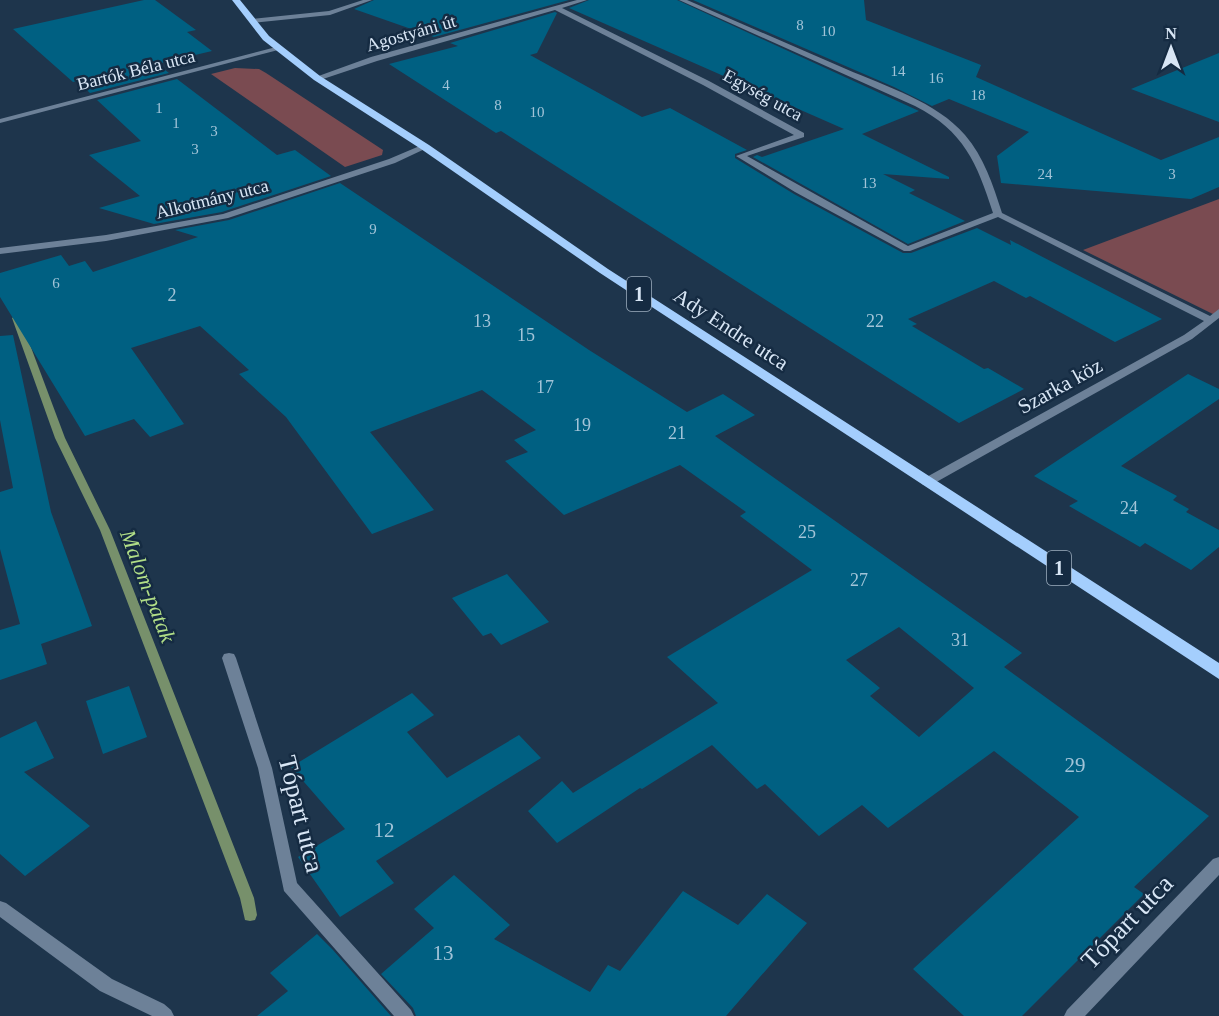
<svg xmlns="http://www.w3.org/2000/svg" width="1219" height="1016" viewBox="0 0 1219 1016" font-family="Georgia,serif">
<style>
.green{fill:#7a4b51}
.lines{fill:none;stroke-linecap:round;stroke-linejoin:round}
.stream{fill:#77906b;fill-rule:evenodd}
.building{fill:#006082;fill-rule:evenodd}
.street{fill:#6d8198;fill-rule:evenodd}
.primary{fill:#a4cefd;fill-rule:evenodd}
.labels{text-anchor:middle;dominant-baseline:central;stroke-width:5;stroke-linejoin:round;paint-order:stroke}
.far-number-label{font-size:15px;fill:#a2c4d8}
.far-street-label{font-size:18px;fill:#d8e6f5;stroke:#152b42}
.number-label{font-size:18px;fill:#a2c4d8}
.shield{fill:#152b42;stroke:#9eaebf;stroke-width:1.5}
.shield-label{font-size:20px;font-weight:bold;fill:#d8e6f5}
.street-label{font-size:21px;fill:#d8e6f5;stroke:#152b42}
.near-number-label{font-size:21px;fill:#a2c4d8}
.water-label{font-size:22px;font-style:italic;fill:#b1de87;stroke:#152b42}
.near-street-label{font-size:26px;fill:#d8e6f5;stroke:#152b42}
</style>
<rect width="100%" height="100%" fill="#1e354c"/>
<path class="green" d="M 235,68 L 259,69 L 266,73 L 383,150 L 382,155 L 345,167 L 211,74 Z
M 1219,199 L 1219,317 L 1083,250 Z"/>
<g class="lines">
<path class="stream" d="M 16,315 L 20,318 L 65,438 L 110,530 L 254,898 L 257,915 L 255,920 L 250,921 L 245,920 L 240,898 L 100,530 L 55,438 L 12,318 Z"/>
</g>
<path class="building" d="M 144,0 L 155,0 L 196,30 L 187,32 L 212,51 L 157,64 L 169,73 L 90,93 L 77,81 L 73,82 L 13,29 Z
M 374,0 L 569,0 L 434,37 L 354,9 Z
M 589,0 L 677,0 L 919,111 L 862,134 L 949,177 L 949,179 L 883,174 L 915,190 L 909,193 L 965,221 L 908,244 L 753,157 L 757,155 L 762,157 L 844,129 L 569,8 Z
M 693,0 L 864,0 L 866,20 L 981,65 L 976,77 L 1161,160 L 1219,137 L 1219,187 L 1191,199 L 1001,183 L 997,156 L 1029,132 L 949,99 L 932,106 L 894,87 Z
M 555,12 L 557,13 L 537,53 L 530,55 L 642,117 L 670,108 L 747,150 L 735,154 L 735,158 L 794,194 L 903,253 L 911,253 L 977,228 L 1011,245 L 1010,240 L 1162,319 L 1115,342 L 1030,296 L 1026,298 L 994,281 L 908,319 L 917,324 L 912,326 L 984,369 L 988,368 L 1024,389 L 959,423 L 501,131 L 496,133 L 389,64 L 458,46 L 450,43 Z
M 1219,53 L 1219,122 L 1131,89 Z
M 177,79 L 277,155 L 295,150 L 331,176 L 222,212 L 154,224 L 99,208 L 140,196 L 89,155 L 141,141 L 97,100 Z
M 340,183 L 589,350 L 687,412 L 723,394 L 755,415 L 715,436 L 1022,653 L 1004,667 L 1209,816 L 1134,887 L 1144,894 L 1022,1016 L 964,1016 L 913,969 L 1079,817 L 994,751 L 888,828 L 862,805 L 819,836 L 765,784 L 757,789 L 712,745 L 642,789 L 640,788 L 557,843 L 528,811 L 562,781 L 573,793 L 718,703 L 667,657 L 812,570 L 740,516 L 746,512 L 680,465 L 564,515 L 505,461 L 528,452 L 514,440 L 536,430 L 482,390 L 370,432 L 434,510 L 372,534 L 286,417 L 239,374 L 249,370 L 200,326 L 131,348 L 184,424 L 150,437 L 134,419 L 85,436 L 0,297 L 0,273 L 61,255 L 69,266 L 85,261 L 93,272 L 198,237 L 175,230 L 229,220 ZM 899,627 L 974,688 L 919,737 L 870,696 L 880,688 L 846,660 Z
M 13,335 L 51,512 L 92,626 L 41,644 L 47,664 L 0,680 L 0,630 L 20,624 L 0,549 L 0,492 L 13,488 L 0,420 L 0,336 Z
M 1188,374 L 1219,389 L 1219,399 L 1121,466 L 1177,496 L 1173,500 L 1189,509 L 1186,512 L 1219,530 L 1219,547 L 1191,570 L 1145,543 L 1140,547 L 1069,506 L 1078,501 L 1034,476 Z
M 507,574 L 549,622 L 501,645 L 491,633 L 483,636 L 452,598 Z
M 129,686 L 147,737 L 103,754 L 86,701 Z
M 412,693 L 434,715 L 407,732 L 447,778 L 519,735 L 541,758 L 376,861 L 394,883 L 340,917 L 298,857 L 345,829 L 291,767 Z
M 36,721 L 54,758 L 24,772 L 90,826 L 25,876 L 0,854 L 0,738 Z
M 454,875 L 510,925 L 494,939 L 590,992 L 608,965 L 620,971 L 683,891 L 738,925 L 767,894 L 807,923 L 726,1016 L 416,1016 L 413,1008 L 381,974 L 434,928 L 414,909 Z
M 317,934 L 333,950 L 391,1016 L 257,1016 L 288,991 L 270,973 Z"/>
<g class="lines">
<path class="street" d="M 363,0 L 372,0 L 330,15 L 252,23 L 249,21 L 252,19 L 329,11 Z
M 577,0 L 587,0 L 562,8 L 709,81 L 804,133 L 804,137 L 747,156 L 908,246 L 993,213 C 977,163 964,131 915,106 L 679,0 L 687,0 C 740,23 793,46 846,69 C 885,86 937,102 965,135 C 984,157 993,185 1002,213 L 1210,316 L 1219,309 L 1219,318 L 1192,339 L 931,485 L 923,485 L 921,482 L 923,479 L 1184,335 L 1204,321 L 998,217 L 910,251 L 904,251 L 795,192 L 736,156 L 794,135 L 703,85 L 555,10 L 377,61 L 320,80 L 313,78 L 371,57 Z
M 280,46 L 283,48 L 282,49 L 0,123 L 0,119 Z
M 422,145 L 429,147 L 395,163 L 228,218 L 106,241 L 0,254 L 0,248 L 106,235 L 223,214 L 389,159 Z
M 229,653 L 234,654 L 236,658 L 272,768 L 297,883 L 411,1010 L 414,1016 L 394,1016 L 284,891 L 258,768 L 222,658 L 224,654 Z
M 1219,857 L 1219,875 L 1085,1016 L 1064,1016 L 1067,1010 L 1213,859 Z
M 0,901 L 6,903 L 112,979 L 164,1004 L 171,1010 L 174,1016 L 152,1016 L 100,991 L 0,917 Z"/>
<path class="primary" d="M 232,0 L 240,0 L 269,36 L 320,76 L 429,145 L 608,269 L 1219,663 L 1219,679 L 600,273 L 421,149 L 314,80 L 263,40 Z"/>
</g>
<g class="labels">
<g class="far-number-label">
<text x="800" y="25">8</text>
<text x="828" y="31">10</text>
<text x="898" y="71">14</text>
<text x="936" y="78">16</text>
<text x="446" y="85">4</text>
<text x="978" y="95">18</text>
<text x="498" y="105">8</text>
<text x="159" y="108">1</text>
<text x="537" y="112">10</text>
<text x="176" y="123">1</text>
<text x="214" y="131">3</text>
<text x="195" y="149">3</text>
<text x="1045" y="174">24</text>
<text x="1172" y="174">3</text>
<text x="869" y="183">13</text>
<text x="373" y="229">9</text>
<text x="56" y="283">6</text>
</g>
<g class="far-street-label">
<text transform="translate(411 33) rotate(-16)">Agostyáni út</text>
<text transform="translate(136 70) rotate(-14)">Bartók Béla utca</text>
<text transform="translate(763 95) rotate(29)">Egység utca</text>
<text transform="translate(212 199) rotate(-14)">Alkotmány utca</text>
</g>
<g class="number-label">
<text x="172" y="295">2</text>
<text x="482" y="321">13</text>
<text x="875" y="321">22</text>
<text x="526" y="335">15</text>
<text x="545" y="387">17</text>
<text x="582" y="425">19</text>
<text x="677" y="433">21</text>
<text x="1129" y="508">24</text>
<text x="807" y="532">25</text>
<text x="859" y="580">27</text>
<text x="960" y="640">31</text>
</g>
<g class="shield">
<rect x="627" y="277" width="24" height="34" rx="4.5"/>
<rect x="1047" y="551" width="24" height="34" rx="4.5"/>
</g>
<g class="shield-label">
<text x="639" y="294">1</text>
<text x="1059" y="568">1</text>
</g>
<g class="street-label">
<text transform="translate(731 329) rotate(33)">Ady Endre utca</text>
<text transform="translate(1060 386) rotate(-29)">Szarka köz</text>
</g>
<g class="near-number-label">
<text x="1075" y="765">29</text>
<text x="384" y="830">12</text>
<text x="443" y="953">13</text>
</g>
<g class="water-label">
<text transform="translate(148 586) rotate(69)">Malom-patak</text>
</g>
<g class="near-street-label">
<text transform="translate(301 814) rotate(76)">Tópart utca</text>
<text transform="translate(1127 922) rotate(-46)">Tópart utca</text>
</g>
</g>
<g transform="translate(1171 48)" stroke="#152b42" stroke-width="4.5" paint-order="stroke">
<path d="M0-4.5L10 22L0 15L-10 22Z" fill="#d8e6f5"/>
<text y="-9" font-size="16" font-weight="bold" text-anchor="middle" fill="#d8e6f5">N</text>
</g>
</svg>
